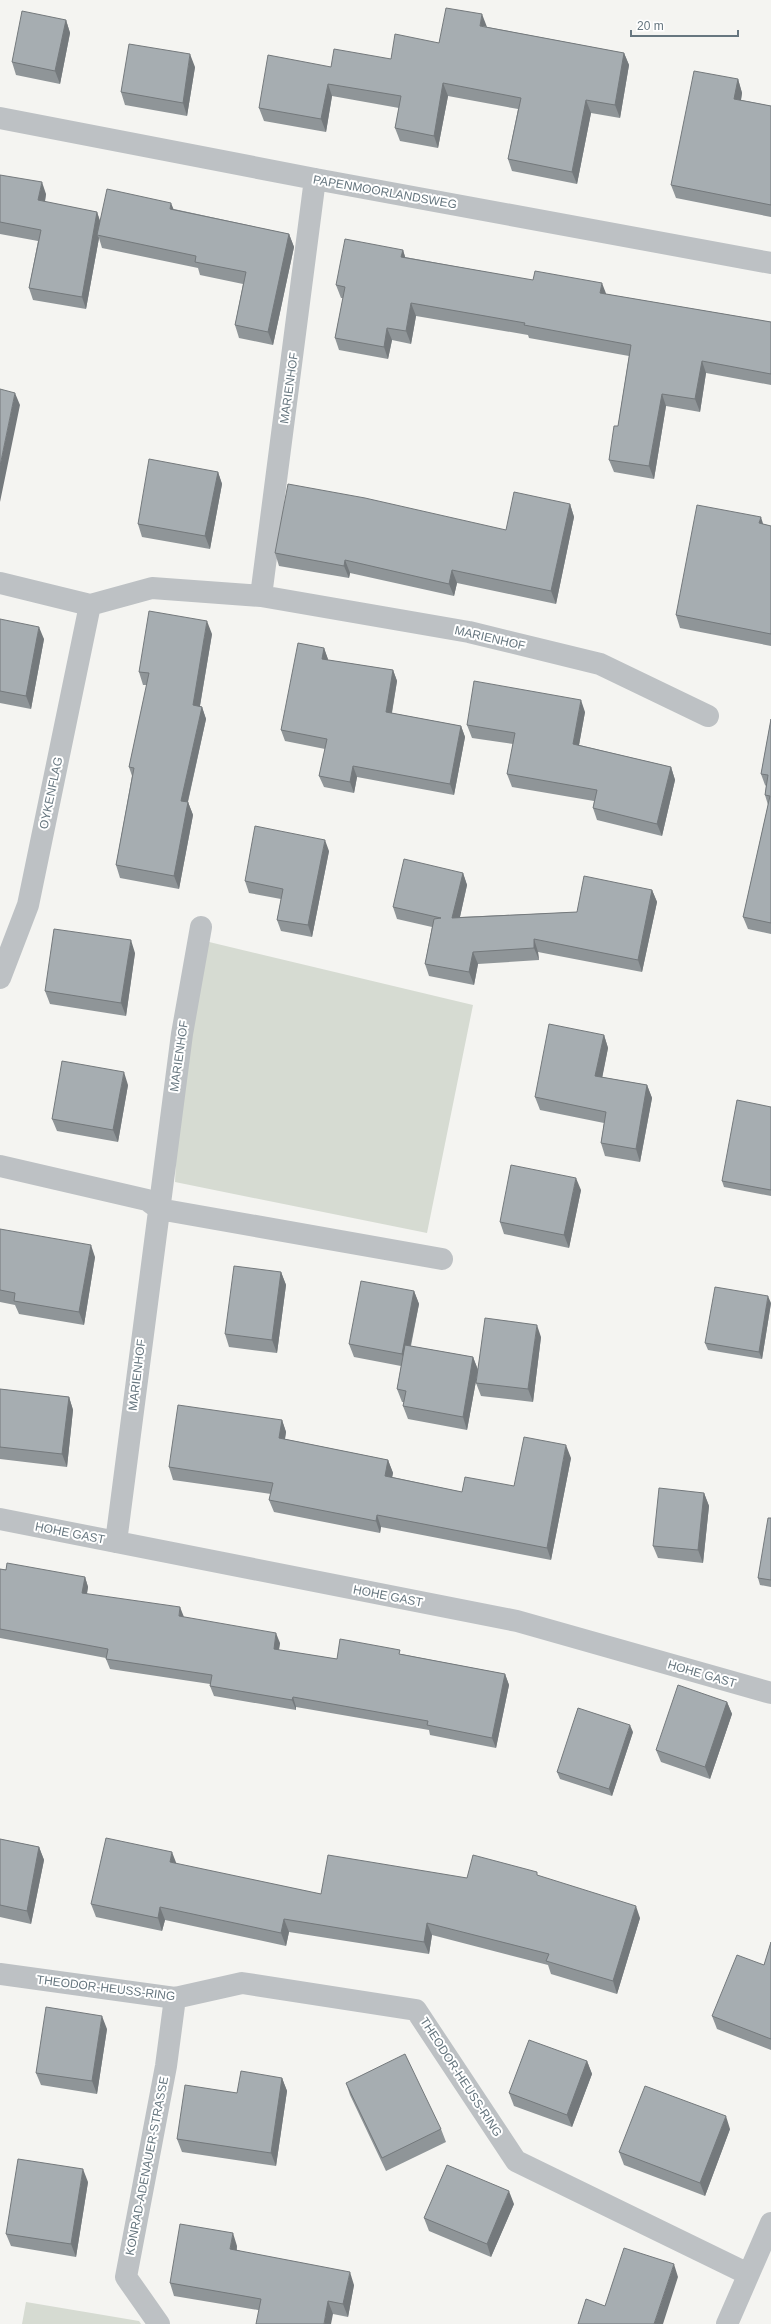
<svg xmlns="http://www.w3.org/2000/svg" width="771" height="2324" viewBox="0 0 771 2324" font-family="Helvetica,sans-serif">
<style>
.green{fill:#d6dbd2}
.lines{fill:none;stroke-linecap:round;stroke-linejoin:round}
.minor{stroke:#bdc1c4;stroke-width:22}
.wall{fill:#8f9598}
.shaded-wall{fill:#74797c}
.building{fill:#a6adb1;stroke:#74797c}
.labels{text-anchor:middle;dominant-baseline:central;stroke-width:4;stroke-linejoin:round;paint-order:stroke}
.street-label{font-size:12px;fill:#66767f;stroke:#fff}
</style>
<rect width="100%" height="100%" fill="#f4f4f1"/>
<path class="green" d="M 205,941 L 473,1005 L 427,1233 L 175,1182 L 182,1034 Z
M 26,2302 L 139,2321 L 141,2324 L 22,2324 Z"/>
<g class="lines">
<path class="minor" d="M 0,118 L 315,179 L 771,263
M 0,583 L 90,605 L 152,588 L 261,596 L 469,632 L 600,664 L 708,716
M 261,596 C 278,457 298,318 315,179
M 0,978 L 28,905 L 90,605
M 0,1166 L 147,1200 L 159,1209 L 442,1259
M 0,1519 L 517,1621 L 771,1693
M 116,1542 L 182,1034 L 201,927
M 0,1974 L 175,1998 L 242,1983 L 416,2010 L 516,2161 L 748,2274
M 159,2324 L 126,2277 L 166,2066 L 175,1998
M 727,2324 L 771,2223"/>
</g>
<path class="wall" d="M 66,20 L 70,33 L 60,84 L 16,75 L 12,62 Z
M 487,27 L 624,53 L 629,65 L 620,118 L 591,113 L 577,184 L 512,171 L 508,159 L 518,109 L 448,96 L 438,148 L 400,141 L 395,128 L 399,108 L 332,96 L 326,132 L 264,121 L 259,108 L 331,67 L 391,59 Z
M 195,67 L 187,116 L 125,105 L 121,92 Z
M 738,79 L 742,93 L 741,100 L 771,106 L 771,217 L 676,198 L 671,185 Z
M 0,175 L 46,194 L 45,202 L 97,212 L 100,221 L 174,209 L 289,234 L 294,247 L 273,345 L 239,338 L 235,325 L 243,284 L 200,275 L 198,268 L 102,248 L 99,238 L 86,309 L 33,300 L 29,288 L 38,241 L 0,234 Z
M 403,250 L 405,257 L 606,294 L 771,322 L 771,385 L 706,373 L 700,412 L 666,406 L 654,479 L 614,472 L 609,460 L 618,426 L 629,356 L 529,338 L 528,335 L 416,316 L 411,344 L 392,340 L 388,359 L 339,350 L 335,338 L 343,298 L 341,298 L 336,285 Z
M 218,472 L 222,484 L 210,549 L 142,537 L 138,524 Z
M 570,504 L 574,517 L 556,604 L 457,583 L 454,596 L 350,573 L 349,578 L 279,566 L 275,553 L 506,530 Z
M 763,524 L 771,526 L 771,646 L 680,628 L 676,615 Z
M 0,619 L 44,639 L 31,709 L 0,703 Z
M 212,634 L 200,706 L 202,707 L 206,719 L 188,802 L 193,815 L 179,889 L 120,878 L 116,865 L 132,776 L 129,767 L 147,685 L 143,685 L 139,672 Z
M 324,648 L 328,660 L 393,670 L 397,681 L 392,713 L 461,726 L 465,737 L 454,795 L 357,777 L 354,793 L 324,787 L 319,776 L 325,749 L 285,741 L 281,730 Z
M 585,712 L 579,745 L 671,767 L 675,780 L 662,836 L 597,820 L 593,808 L 594,801 L 512,787 L 507,774 L 513,744 L 472,738 L 467,725 Z
M 771,719 L 771,934 L 748,929 L 743,917 L 768,805 L 765,795 L 766,786 L 765,785 L 761,774 Z
M 329,851 L 312,937 L 281,931 L 277,920 L 281,899 L 249,893 L 245,881 Z
M 463,873 L 467,885 L 460,917 L 577,912 L 652,890 L 657,902 L 642,972 L 538,952 L 539,960 L 478,964 L 474,985 L 429,976 L 425,964 L 432,927 L 397,919 L 393,907 Z
M 135,953 L 126,1016 L 50,1004 L 45,991 Z
M 604,1035 L 608,1048 L 602,1077 L 647,1085 L 652,1098 L 640,1162 L 605,1156 L 601,1143 L 604,1123 L 540,1110 L 535,1097 Z
M 128,1085 L 118,1142 L 57,1131 L 52,1119 Z
M 771,1107 L 771,1196 L 724,1187 L 722,1181 Z
M 581,1190 L 569,1248 L 504,1234 L 500,1222 Z
M 0,1229 L 95,1257 L 84,1325 L 19,1314 L 15,1305 L 0,1302 Z
M 281,1272 L 286,1285 L 277,1353 L 229,1347 L 225,1334 Z
M 414,1291 L 419,1304 L 411,1346 L 473,1357 L 478,1370 L 467,1430 L 408,1419 L 403,1406 L 404,1402 L 402,1402 L 397,1389 L 401,1366 L 354,1357 L 349,1344 Z
M 771,1303 L 762,1359 L 708,1350 L 705,1343 Z
M 541,1337 L 533,1402 L 481,1396 L 476,1383 Z
M 0,1389 L 69,1397 L 73,1410 L 67,1467 L 0,1459 Z
M 282,1420 L 286,1432 L 285,1439 L 388,1460 L 393,1473 L 392,1477 L 462,1492 L 514,1486 L 571,1458 L 551,1560 L 381,1527 L 380,1533 L 274,1512 L 269,1500 L 271,1494 L 173,1480 L 169,1467 Z
M 704,1493 L 709,1506 L 703,1563 L 658,1558 L 653,1546 Z
M 771,1518 L 771,1587 L 760,1585 L 758,1578 Z
M 0,1569 L 85,1577 L 88,1587 L 87,1594 L 184,1617 L 280,1643 L 279,1650 L 337,1659 L 401,1654 L 505,1674 L 509,1685 L 496,1748 L 430,1735 L 429,1730 L 296,1707 L 296,1710 L 214,1696 L 210,1686 L 210,1684 L 110,1669 L 106,1659 L 106,1658 L 0,1638 Z
M 727,1702 L 732,1714 L 710,1779 L 661,1762 L 656,1750 Z
M 633,1732 L 612,1796 L 560,1779 L 557,1772 Z
M 0,1839 L 39,1847 L 44,1860 L 31,1924 L 0,1917 Z
M 176,1864 L 321,1894 L 467,1878 L 539,1876 L 640,1918 L 617,1994 L 551,1974 L 548,1965 L 432,1935 L 429,1954 L 289,1932 L 286,1946 L 165,1920 L 162,1931 L 96,1917 L 91,1904 Z
M 771,1942 L 771,2050 L 717,2029 L 712,2016 L 764,1965 Z
M 107,2029 L 97,2094 L 41,2085 L 36,2073 Z
M 587,2061 L 592,2074 L 572,2127 L 514,2106 L 509,2093 Z
M 282,2078 L 287,2091 L 276,2166 L 182,2152 L 177,2139 L 237,2093 Z
M 346,2083 L 441,2129 L 446,2142 L 386,2171 L 350,2095 Z
M 730,2129 L 705,2196 L 624,2165 L 619,2152 Z
M 88,2182 L 76,2257 L 11,2246 L 6,2234 Z
M 514,2204 L 491,2257 L 429,2231 L 424,2218 Z
M 237,2246 L 237,2250 L 354,2285 L 348,2317 L 333,2314 L 258,2310 L 174,2296 L 170,2283 Z"/>
<path class="shaded-wall" d="M 482,14 L 487,27 L 480,26 Z
M 66,20 L 70,33 L 60,84 L 55,71 Z
M 624,53 L 629,65 L 620,118 L 615,105 Z
M 190,54 L 195,67 L 187,116 L 183,103 Z
M 738,79 L 742,93 L 739,112 L 734,99 Z
M 443,83 L 448,96 L 438,148 L 434,136 Z
M 328,84 L 332,96 L 326,132 L 321,119 Z
M 586,100 L 591,113 L 577,184 L 572,172 Z
M 42,182 L 46,194 L 43,212 L 38,200 Z
M 171,203 L 176,215 L 170,209 Z
M 97,212 L 101,224 L 97,235 L 99,238 L 86,309 L 82,297 Z
M 289,234 L 294,247 L 273,345 L 268,332 Z
M 403,250 L 407,263 L 401,257 Z
M 602,283 L 607,296 L 600,293 Z
M 411,303 L 416,316 L 411,344 L 406,331 Z
M 387,328 L 392,340 L 388,359 L 384,347 Z
M 702,361 L 706,373 L 700,412 L 695,399 Z
M 15,393 L 20,405 L 0,502 L 0,466 Z
M 662,394 L 666,406 L 654,479 L 649,466 Z
M 218,472 L 222,484 L 210,549 L 205,536 Z
M 570,504 L 574,517 L 556,604 L 551,591 Z
M 761,517 L 765,530 L 759,523 Z
M 345,560 L 350,573 L 349,578 L 344,566 Z
M 452,570 L 457,583 L 454,596 L 449,584 Z
M 207,621 L 212,634 L 198,717 L 193,705 Z
M 39,627 L 44,639 L 31,709 L 26,696 Z
M 324,648 L 328,659 L 326,670 L 322,659 Z
M 393,670 L 397,681 L 390,723 L 386,712 Z
M 581,700 L 585,712 L 577,756 L 573,744 Z
M 202,707 L 206,719 L 185,814 L 181,801 Z
M 461,726 L 465,737 L 454,795 L 450,784 Z
M 353,766 L 357,777 L 354,793 L 350,782 Z
M 671,767 L 675,780 L 662,836 L 657,824 Z
M 188,802 L 193,815 L 179,889 L 174,876 Z
M 325,840 L 329,851 L 312,937 L 308,925 Z
M 463,873 L 467,885 L 457,930 L 452,918 Z
M 652,890 L 657,902 L 642,972 L 638,960 Z
M 534,939 L 538,952 L 539,960 L 534,948 Z
M 131,940 L 135,953 L 126,1016 L 121,1003 Z
M 473,952 L 478,964 L 474,985 L 469,972 Z
M 604,1035 L 608,1048 L 600,1089 L 595,1076 Z
M 124,1072 L 128,1085 L 118,1142 L 113,1130 Z
M 647,1085 L 652,1098 L 640,1162 L 636,1149 Z
M 576,1178 L 581,1190 L 569,1248 L 564,1235 Z
M 91,1245 L 95,1257 L 84,1325 L 79,1312 Z
M 281,1272 L 286,1285 L 277,1353 L 272,1340 Z
M 414,1291 L 419,1304 L 406,1367 L 402,1354 Z
M 768,1296 L 771,1303 L 762,1359 L 759,1352 Z
M 537,1325 L 541,1337 L 533,1402 L 528,1389 Z
M 473,1357 L 478,1370 L 467,1430 L 463,1417 Z
M 69,1397 L 73,1410 L 67,1467 L 62,1454 Z
M 282,1420 L 286,1432 L 283,1450 L 279,1438 Z
M 566,1445 L 571,1458 L 551,1560 L 547,1548 Z
M 388,1460 L 393,1473 L 390,1488 L 385,1476 Z
M 704,1493 L 709,1506 L 703,1563 L 698,1550 Z
M 377,1515 L 381,1527 L 380,1533 L 376,1521 Z
M 85,1577 L 88,1587 L 85,1603 L 82,1593 Z
M 180,1607 L 184,1617 L 179,1616 Z
M 276,1633 L 280,1643 L 277,1659 L 274,1649 Z
M 505,1674 L 509,1685 L 496,1748 L 492,1738 Z
M 293,1697 L 296,1707 L 296,1710 L 292,1700 Z
M 727,1702 L 732,1714 L 710,1779 L 705,1767 Z
M 630,1725 L 633,1732 L 612,1796 L 609,1789 Z
M 39,1847 L 44,1860 L 31,1924 L 27,1911 Z
M 172,1852 L 177,1865 L 170,1862 Z
M 636,1906 L 640,1918 L 617,1994 L 613,1981 Z
M 160,1907 L 165,1920 L 162,1931 L 158,1918 Z
M 284,1919 L 289,1932 L 286,1946 L 281,1933 Z
M 427,1923 L 432,1935 L 429,1954 L 424,1942 Z
M 102,2016 L 107,2029 L 97,2094 L 92,2081 Z
M 587,2061 L 592,2074 L 572,2127 L 567,2115 Z
M 282,2078 L 287,2091 L 276,2166 L 271,2153 Z
M 726,2116 L 730,2129 L 705,2196 L 700,2183 Z
M 83,2169 L 88,2182 L 76,2257 L 71,2244 Z
M 509,2191 L 514,2204 L 491,2257 L 487,2244 Z
M 233,2233 L 237,2246 L 234,2262 L 230,2249 Z
M 674,2264 L 678,2277 L 663,2324 L 654,2324 Z
M 350,2272 L 354,2285 L 348,2317 L 343,2304 Z
M 328,2301 L 333,2314 L 331,2324 L 324,2324 Z"/>
<path class="building" d="M 446,8 L 482,14 L 480,26 L 624,53 L 615,105 L 586,100 L 572,172 L 508,159 L 521,98 L 443,83 L 434,136 L 395,128 L 401,96 L 328,84 L 321,119 L 259,108 L 268,55 L 331,67 L 334,49 L 391,59 L 395,34 L 439,43 Z
M 22,11 L 66,20 L 55,71 L 12,62 Z
M 129,44 L 190,54 L 183,103 L 121,92 Z
M 694,71 L 738,79 L 734,99 L 771,106 L 771,205 L 671,185 Z
M 0,175 L 42,182 L 38,200 L 97,212 L 82,297 L 29,288 L 41,230 L 0,222 Z
M 107,189 L 171,203 L 170,209 L 289,234 L 268,332 L 235,325 L 246,272 L 195,262 L 196,256 L 97,235 Z
M 345,239 L 403,250 L 401,257 L 533,280 L 535,271 L 602,283 L 600,293 L 771,322 L 771,374 L 702,361 L 695,399 L 662,394 L 649,466 L 609,460 L 614,426 L 618,426 L 631,345 L 524,325 L 525,323 L 411,303 L 406,331 L 387,328 L 384,347 L 335,338 L 345,287 L 336,285 Z
M 0,389 L 15,393 L 0,466 Z
M 149,459 L 218,472 L 205,536 L 138,524 Z
M 288,484 L 365,498 L 506,530 L 514,492 L 570,504 L 551,591 L 452,570 L 449,584 L 345,560 L 344,566 L 275,553 Z
M 697,505 L 761,517 L 759,523 L 771,526 L 771,634 L 676,615 Z
M 149,611 L 207,621 L 193,705 L 202,707 L 181,801 L 188,802 L 174,876 L 116,865 L 134,768 L 129,767 L 149,673 L 139,672 Z
M 0,619 L 39,627 L 26,696 L 0,691 Z
M 298,643 L 324,648 L 322,659 L 393,670 L 386,712 L 461,726 L 450,784 L 353,766 L 350,782 L 319,776 L 327,739 L 281,730 Z
M 474,681 L 581,700 L 573,744 L 671,767 L 657,824 L 593,808 L 597,790 L 507,774 L 515,733 L 467,725 Z
M 771,719 L 771,923 L 743,917 L 770,796 L 765,795 L 768,775 L 761,774 Z
M 255,826 L 325,840 L 308,925 L 277,920 L 283,889 L 245,881 Z
M 404,859 L 463,873 L 452,918 L 577,912 L 584,876 L 652,890 L 638,960 L 534,939 L 534,948 L 473,952 L 469,972 L 425,964 L 434,919 L 441,918 L 393,907 Z
M 54,929 L 131,940 L 121,1003 L 45,991 Z
M 549,1024 L 604,1035 L 595,1076 L 647,1085 L 636,1149 L 601,1143 L 606,1112 L 535,1097 Z
M 62,1061 L 124,1072 L 113,1130 L 52,1119 Z
M 737,1100 L 771,1107 L 771,1190 L 722,1181 Z
M 511,1165 L 576,1178 L 564,1235 L 500,1222 Z
M 0,1229 L 91,1245 L 79,1312 L 14,1301 L 15,1293 L 0,1290 Z
M 234,1266 L 281,1272 L 272,1340 L 225,1334 Z
M 361,1281 L 414,1291 L 402,1354 L 349,1344 Z
M 715,1287 L 768,1296 L 759,1352 L 705,1343 Z
M 485,1318 L 537,1325 L 528,1389 L 476,1383 Z
M 405,1345 L 473,1357 L 463,1417 L 403,1406 L 406,1391 L 397,1389 Z
M 0,1389 L 69,1397 L 62,1454 L 0,1447 Z
M 178,1405 L 282,1420 L 279,1438 L 388,1460 L 385,1476 L 462,1492 L 465,1477 L 514,1486 L 524,1437 L 566,1445 L 547,1548 L 377,1515 L 376,1521 L 269,1500 L 273,1483 L 169,1467 Z
M 659,1488 L 704,1493 L 698,1550 L 653,1546 Z
M 768,1518 L 771,1518 L 771,1580 L 758,1578 Z
M 7,1563 L 85,1577 L 82,1593 L 180,1607 L 179,1616 L 276,1633 L 274,1649 L 337,1659 L 340,1639 L 400,1650 L 399,1654 L 505,1674 L 492,1738 L 427,1725 L 428,1721 L 293,1697 L 292,1700 L 210,1686 L 212,1675 L 106,1659 L 108,1649 L 0,1629 L 0,1569 L 6,1570 Z
M 678,1685 L 727,1702 L 705,1767 L 656,1750 Z
M 578,1708 L 630,1725 L 609,1789 L 557,1772 Z
M 106,1838 L 172,1852 L 170,1862 L 321,1894 L 328,1855 L 467,1878 L 473,1855 L 537,1872 L 537,1875 L 636,1906 L 613,1981 L 546,1961 L 549,1954 L 427,1923 L 424,1942 L 284,1919 L 281,1933 L 160,1907 L 158,1918 L 91,1904 Z
M 0,1839 L 39,1847 L 27,1911 L 0,1905 Z
M 771,1942 L 771,2039 L 712,2016 L 737,1955 L 764,1965 Z
M 46,2007 L 102,2016 L 92,2081 L 36,2073 Z
M 529,2040 L 587,2061 L 567,2115 L 509,2093 Z
M 405,2054 L 441,2129 L 382,2158 L 346,2083 Z
M 241,2071 L 282,2078 L 271,2153 L 177,2139 L 185,2085 L 237,2093 Z
M 645,2086 L 726,2116 L 700,2183 L 619,2152 Z
M 18,2159 L 83,2169 L 71,2244 L 6,2234 Z
M 447,2165 L 509,2191 L 487,2244 L 424,2218 Z
M 180,2224 L 233,2233 L 230,2249 L 350,2272 L 343,2304 L 328,2301 L 324,2324 L 256,2324 L 261,2299 L 170,2283 Z
M 624,2248 L 674,2264 L 654,2324 L 578,2324 L 586,2299 L 605,2306 Z"/>
<g class="labels">
<g class="street-label">
<text transform="translate(385 192) rotate(10)">PAPENMOORLANDSWEG</text>
<text transform="translate(289 388) rotate(-82)">MARIENHOF</text>
<text transform="translate(490 638) rotate(13)">MARIENHOF</text>
<text transform="translate(51 793) rotate(-78)">OYKENFLAG</text>
<text transform="translate(179 1056) rotate(-82)">MARIENHOF</text>
<text transform="translate(137 1375) rotate(-83)">MARIENHOF</text>
<text transform="translate(70 1533) rotate(11)">HOHE GAST</text>
<text transform="translate(388 1596) rotate(11)">HOHE GAST</text>
<text transform="translate(702 1674) rotate(16)">HOHE GAST</text>
<text transform="translate(106 1988) rotate(7)">THEODOR-HEUSS-RING</text>
<text transform="translate(461 2077) rotate(57)">THEODOR-HEUSS-RING</text>
<text transform="translate(147 2166) rotate(-79)">KONRAD-ADENAUER-STRASSE</text>
</g>
</g>
<path d="M631 30v6h107v-6" fill="none" stroke="#66767f" stroke-width="2"/>
<text x="637" y="30" font-size="12" fill="#66767f" stroke="#ffffff" stroke-width="3" paint-order="stroke">20 m</text>
</svg>
